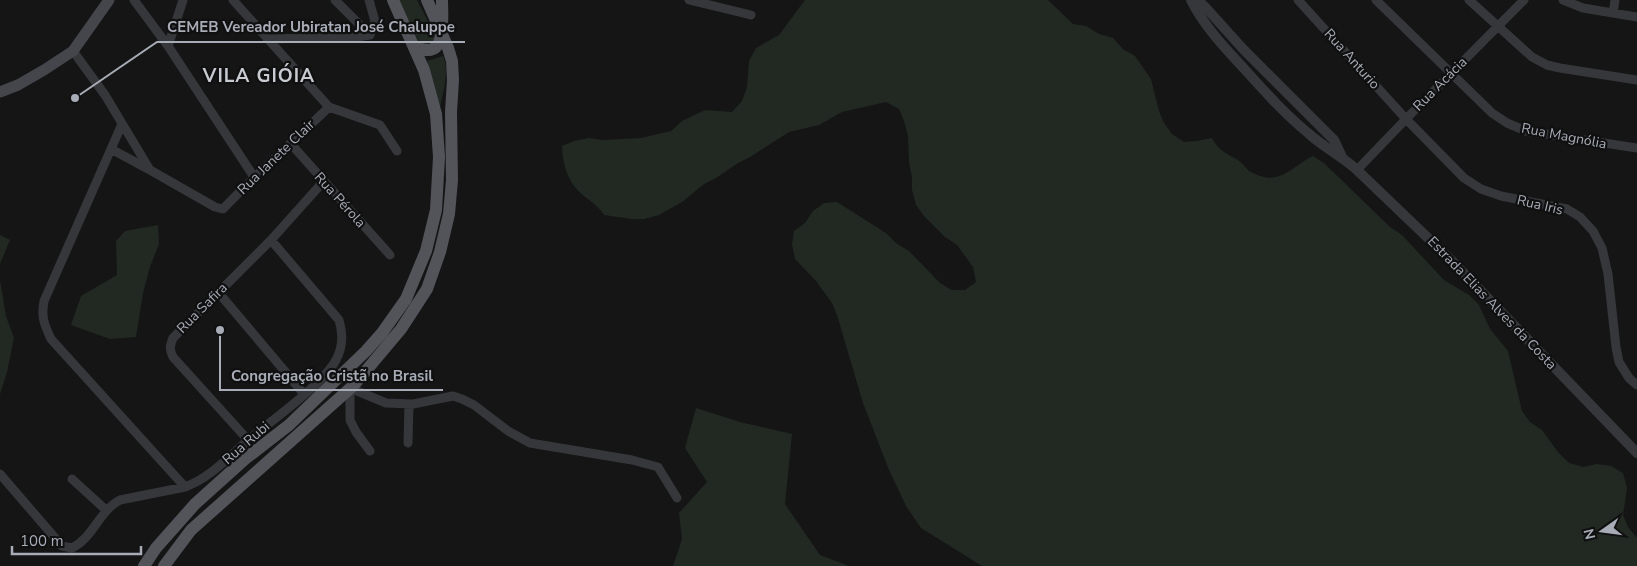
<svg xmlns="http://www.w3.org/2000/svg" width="1637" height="566" viewBox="0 0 1637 566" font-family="'Nunito Sans',sans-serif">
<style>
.green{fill:#212922}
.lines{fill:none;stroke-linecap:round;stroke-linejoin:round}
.minor{stroke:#36373b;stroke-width:9}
.tertiary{stroke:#36373b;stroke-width:10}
.secondary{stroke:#44464b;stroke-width:11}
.primary{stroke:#52545a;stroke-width:12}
.labels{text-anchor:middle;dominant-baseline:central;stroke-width:4.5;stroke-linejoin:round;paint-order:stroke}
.street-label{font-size:14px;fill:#a7acb6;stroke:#101011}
.district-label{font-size:19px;font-weight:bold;letter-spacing:1px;fill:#c8cbd2;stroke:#101011}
.leader{fill:none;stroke:#a7acb6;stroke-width:2}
.callout-dot{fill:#a7acb6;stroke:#101011;stroke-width:2}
.callout-label{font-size:15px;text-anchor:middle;font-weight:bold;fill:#a7acb6;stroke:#101011;stroke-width:4.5;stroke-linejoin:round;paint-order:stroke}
</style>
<rect width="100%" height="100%" fill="#151516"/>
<path class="green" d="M 397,0 L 417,0 L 435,35 L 435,39 L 430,45 L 419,42 Z
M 805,0 L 1048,0 L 1073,24 L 1086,26 L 1099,34 L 1113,38 L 1123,49 L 1135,56 L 1151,79 L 1159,111 L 1164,123 L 1172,134 L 1184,142 L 1197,141 L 1212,138 C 1218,150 1227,154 1238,160 C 1244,164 1247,171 1253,173 C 1280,187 1292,166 1313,156 L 1325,164 L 1390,227 L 1402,235 L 1444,280 L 1469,295 L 1479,305 L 1490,329 L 1508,351 L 1522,411 L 1530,422 L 1542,430 L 1558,452 L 1569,463 L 1583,467 L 1597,464 L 1611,466 L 1623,473 L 1627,488 L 1623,515 L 1628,527 L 1637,538 L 1637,566 L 982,566 L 921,528 L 906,506 L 889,470 L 863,403 L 837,315 L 832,303 L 816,281 L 795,259 L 792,244 L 794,231 L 805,223 L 813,211 L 824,203 L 837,202 L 886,233 L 896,243 L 909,251 L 940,283 L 952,290 L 965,290 L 976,282 L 973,267 L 957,245 L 945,237 L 924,216 L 916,205 L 912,190 L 912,177 L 909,162 L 908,136 L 904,121 L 899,109 L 886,102 L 842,112 L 819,125 L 789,132 L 750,157 L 738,163 L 716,178 L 704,184 L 682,202 L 659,215 L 644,219 L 631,219 L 604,215 C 597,205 593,203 584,196 C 568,183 563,167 562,146 L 574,141 L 589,138 L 602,140 L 641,138 L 671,131 L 682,121 L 705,110 L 732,112 L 742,101 L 747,87 L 749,61 L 756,48 L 779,35 Z
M 443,56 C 450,71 443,92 440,108 L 427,61 Z
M 158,225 L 159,244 L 150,267 L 143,293 L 136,337 L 110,339 L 71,325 L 81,296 L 117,275 L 116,241 L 125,231 Z
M 0,235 L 10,240 L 0,264 Z
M 0,280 L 6,316 L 14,338 L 7,372 L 0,394 Z
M 696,408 L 740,422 L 792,434 L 785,504 L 820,555 L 849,566 L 673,566 L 682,539 L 679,513 L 707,482 L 685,448 Z"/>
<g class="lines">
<path class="minor" d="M 134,0 L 168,46 L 254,177
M 233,0 L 329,107 L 380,125 L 397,151
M 335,0 L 370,35
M 369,0 L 375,21 L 370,35
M 689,0 L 751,15
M 1298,0 L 1406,119 L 1464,178 L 1481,189 L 1501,196 L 1567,209 L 1580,217 L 1593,231 L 1602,248 L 1608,274 L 1616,347 L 1619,362 L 1629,378 L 1637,385
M 1376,0 L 1492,113 L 1507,123 L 1526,131 L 1637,148
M 1469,0 L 1532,57 L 1547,65 L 1560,68 L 1637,80
M 1563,0 L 1583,8 L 1637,17
M 1613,13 L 1615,0
M 267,39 L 357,37 L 370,35
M 168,46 L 183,0
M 73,51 L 105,95 L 150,170 L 215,207 L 223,209 C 257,173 294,141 329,107
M 122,124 L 44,301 C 41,317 44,324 51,339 L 185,487
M 291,144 L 390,255
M 111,149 L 148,169
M 1357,170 L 1406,119 L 1524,0
M 218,292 L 304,394
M 248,440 L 173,357 C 169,349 170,345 173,338 L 271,240 L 323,182
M 408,443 L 409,404
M 370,451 L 356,432 L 350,420 L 350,388 L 386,403 L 413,404 L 453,396 L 462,399 L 474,405 L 508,431 L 530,443 L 632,460 L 658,467 L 677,498
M 0,474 L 62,546 L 72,548 C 93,538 99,511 120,500 L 185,487 C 212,477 230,455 252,437 C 275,418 323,384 336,360 C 343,347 343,333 339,320 L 271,240
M 72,479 L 106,510"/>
<path class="tertiary" d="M 1191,0 C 1205,28 1227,50 1248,73 C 1267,94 1286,115 1308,133 C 1323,147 1342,156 1357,170 L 1452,261 L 1637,453
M 1192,0 L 1202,4 L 1207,9 L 1244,50 L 1334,140 L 1342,157"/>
<path class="secondary" d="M 0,92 L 18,85 L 44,70 L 73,51 L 109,0"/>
<path class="primary" d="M 413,45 C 448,65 442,21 442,0
M 144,566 L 156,548 L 195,504 L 245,459 L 289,425 L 366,351 L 382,333 L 406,299 L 426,251 L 436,210 L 439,157 L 436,114 L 424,70 L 393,0
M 164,566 L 191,530 L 354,385 L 401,329 L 427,289 L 440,252 L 449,214 L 452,180 L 451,112 L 453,80 L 452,61 L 448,48 L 427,0"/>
</g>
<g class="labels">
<g class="street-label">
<text transform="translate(1352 59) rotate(48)">Rua Anturio</text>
<text transform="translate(1440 84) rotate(-45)">Rua Acácia</text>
<text transform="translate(1564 136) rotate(11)">Rua Magnólia</text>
<text transform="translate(276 157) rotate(-44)">Rua Janete Clair</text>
<text transform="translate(340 200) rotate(48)">Rua Pérola</text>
<text transform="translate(1540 205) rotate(13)">Rua Iris</text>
<text transform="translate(1492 303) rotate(46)">Estrada Elias Alves da Costa</text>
<text transform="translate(202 308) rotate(-45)">Rua Safira</text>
<text transform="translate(246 443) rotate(-41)">Rua Rubi</text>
</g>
<g class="district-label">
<text x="259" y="76">VILA GIÓIA</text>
</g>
</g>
<path class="leader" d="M75 98L157 42H465M220 330L220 390H443"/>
<g class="callout-dot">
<circle cx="75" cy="98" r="5"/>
<circle cx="220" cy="330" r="5"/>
</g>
<g class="callout-label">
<text x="311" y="32">CEMEB Vereador Ubiratan José Chaluppe</text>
<text x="332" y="381">Congregação Cristã no Brasil</text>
</g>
<g transform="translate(1602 531) rotate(256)" stroke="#101011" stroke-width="4" paint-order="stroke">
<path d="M0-4L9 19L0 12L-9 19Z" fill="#a7acb6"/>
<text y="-8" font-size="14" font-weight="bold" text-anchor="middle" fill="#a7acb6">N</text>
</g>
<path d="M12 546v8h129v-8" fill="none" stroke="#a7acb6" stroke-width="2.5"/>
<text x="20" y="546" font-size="15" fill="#a7acb6" stroke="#101011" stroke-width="4" paint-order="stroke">100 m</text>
</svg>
